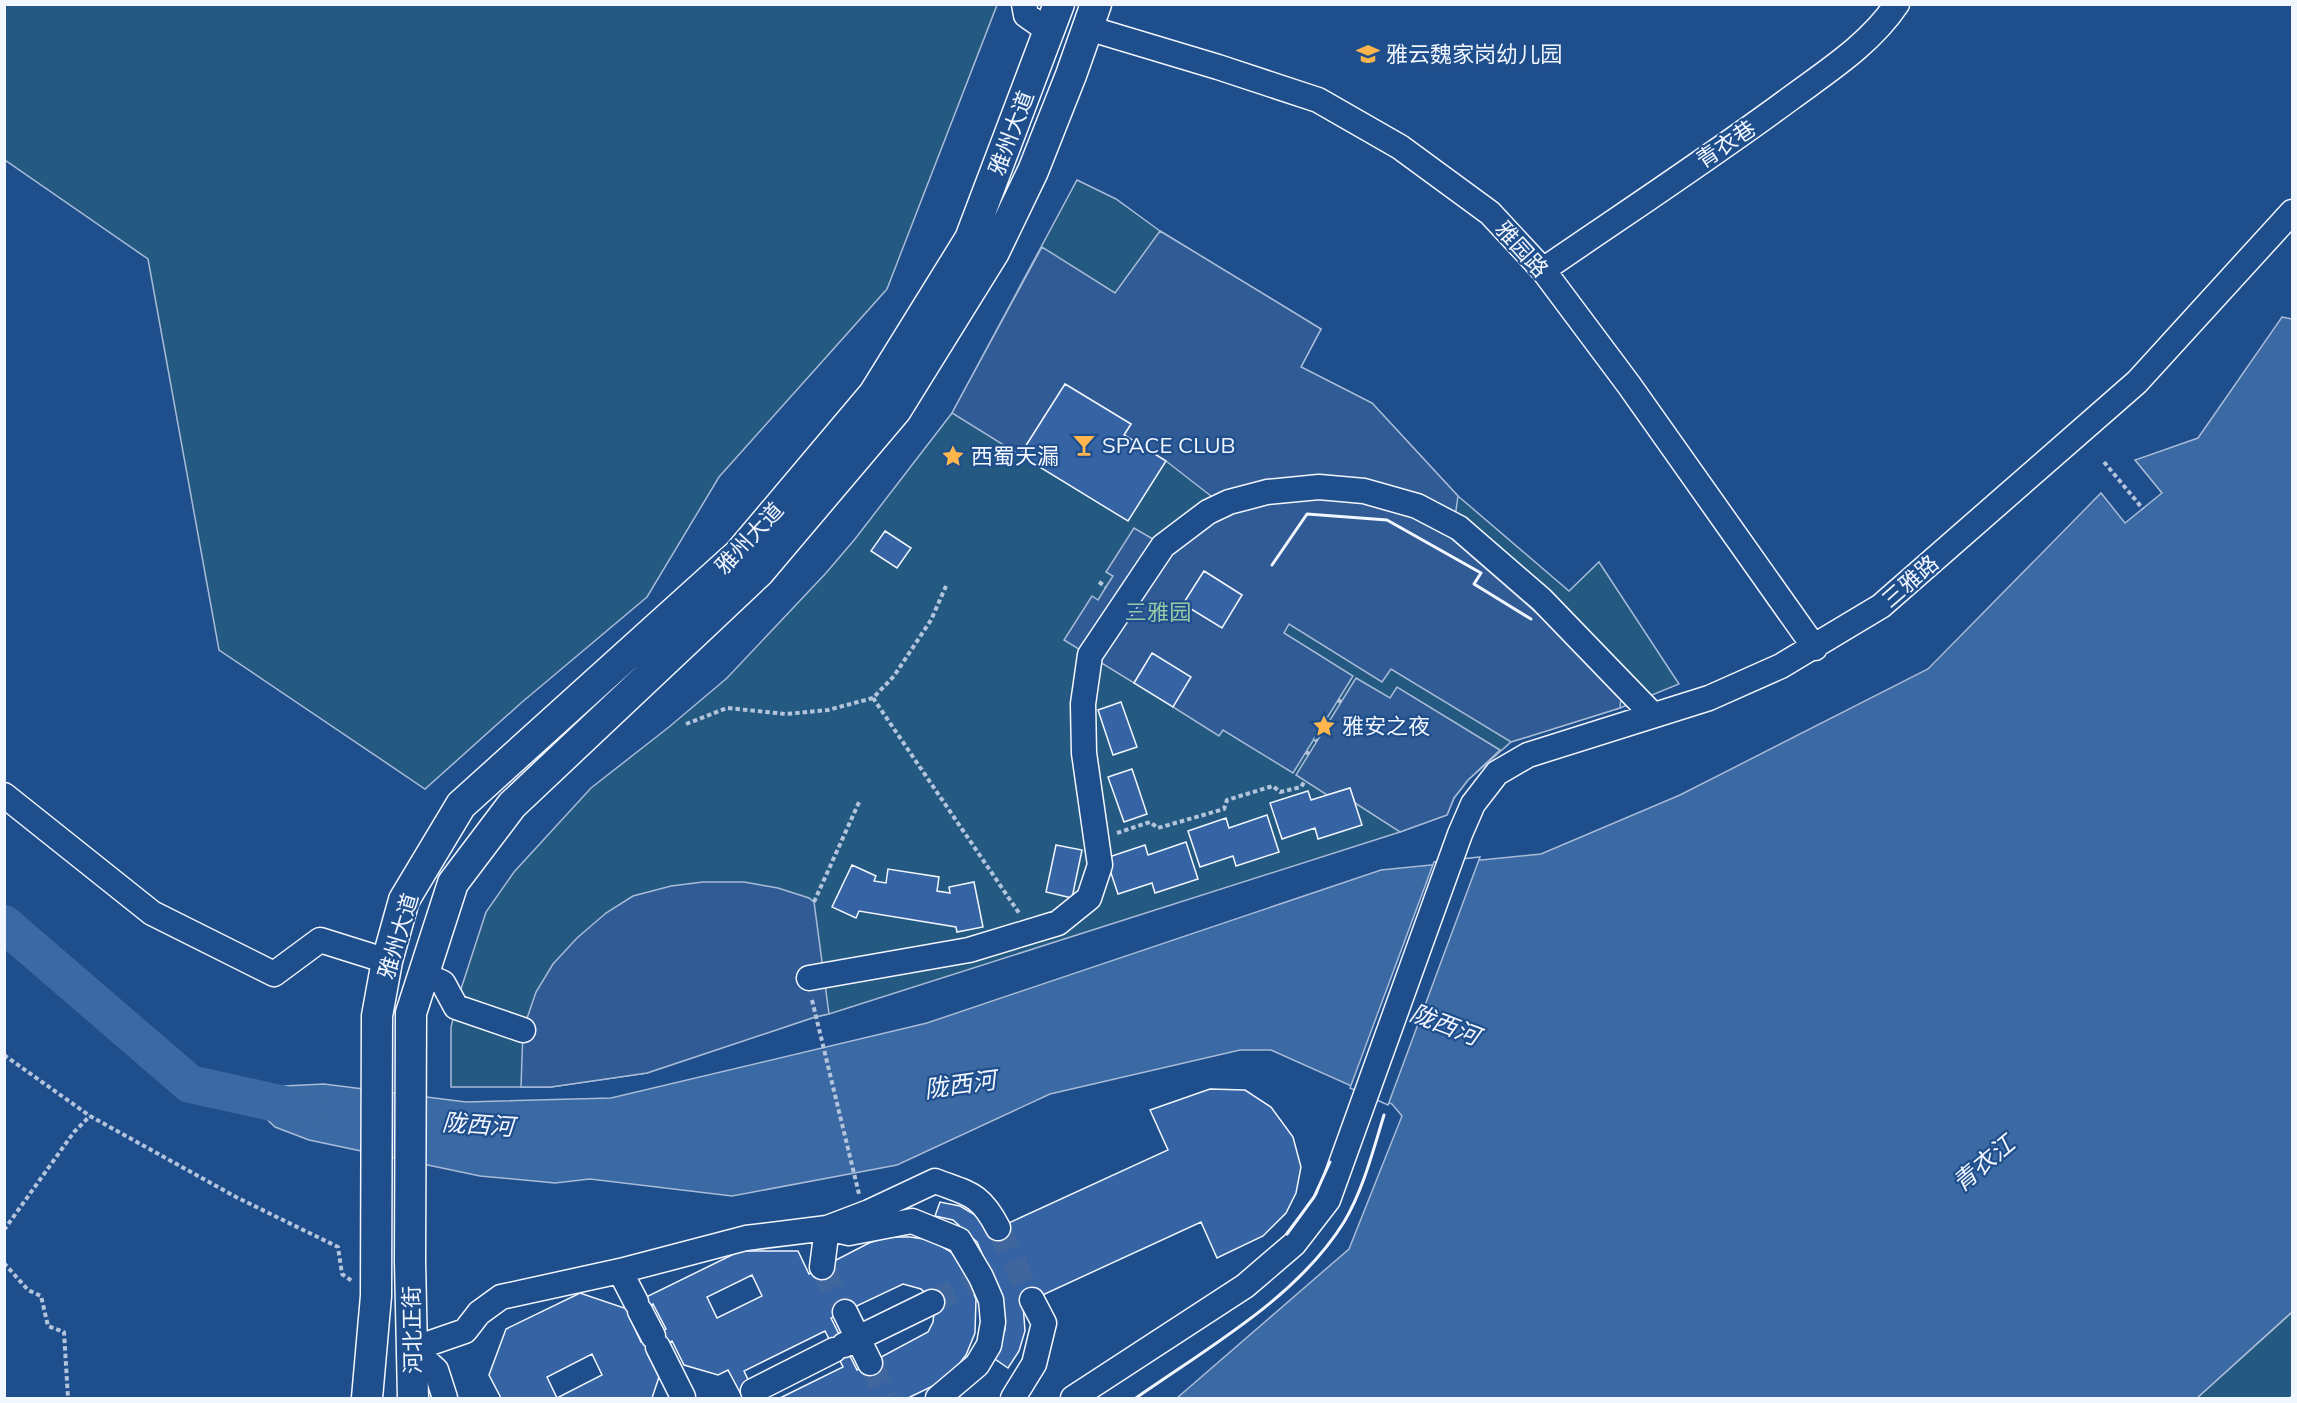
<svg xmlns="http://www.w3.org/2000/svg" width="2297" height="1403" viewBox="0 0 2297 1403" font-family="Mulish,'Noto Sans SC',sans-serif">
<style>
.green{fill:#245a82;stroke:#a8bbd7;stroke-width:1.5}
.parking{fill:#305b95;stroke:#a8bbd7;stroke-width:1.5;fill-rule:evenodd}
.water{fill:#3b69a3;stroke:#a8bbd7;stroke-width:1.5}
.pier{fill:#1f4e8c;stroke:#a8bbd7;stroke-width:1.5}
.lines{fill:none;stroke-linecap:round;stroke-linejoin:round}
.river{stroke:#3b69a3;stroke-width:38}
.building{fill:#3563a3;stroke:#f2f6ff;stroke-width:1.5;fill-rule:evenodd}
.minor-tunnel{stroke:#3f679d;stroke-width:24;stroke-dasharray:24 12;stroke-linecap:butt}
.minor-casing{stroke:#f2f6ff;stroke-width:27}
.major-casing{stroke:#f2f6ff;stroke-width:33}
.path{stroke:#b3c4dc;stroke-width:4;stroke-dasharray:4.5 3;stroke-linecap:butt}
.minor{stroke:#1f4e8c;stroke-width:24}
.major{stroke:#1f4e8c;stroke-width:30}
.wall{stroke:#f2f6ff;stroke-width:3}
.labels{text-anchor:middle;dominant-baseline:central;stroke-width:4.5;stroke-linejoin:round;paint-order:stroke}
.poi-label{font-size:22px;fill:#f2f6ff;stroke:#1f4e8c;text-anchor:start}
.street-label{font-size:22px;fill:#f2f6ff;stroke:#1f4e8c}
.park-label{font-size:22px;fill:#97c8a6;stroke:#1f4e8c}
.water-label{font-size:24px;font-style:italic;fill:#f2f6ff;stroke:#1f4e8c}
</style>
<rect width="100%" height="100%" fill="#1f4e8c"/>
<path class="green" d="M 5,4 L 997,4 L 997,5 L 887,289 L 719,477 L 647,597 L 521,703 L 425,789 L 219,650 L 148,259 L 5,160 Z
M 1077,180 L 1116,199 L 1160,231 L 1321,329 L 1301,367 L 1372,403 L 1458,496 L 1569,591 L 1599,562 L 1679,684 L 1620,708 L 1511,742 L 1468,780 L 1454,798 L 1447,815 L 1400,832 L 829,1014 L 815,1017 L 647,1073 L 551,1087 L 451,1087 L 451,1027 L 460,992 L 486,912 L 514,872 L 591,788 L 669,727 L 727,678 L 826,573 L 855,539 L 952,413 Z
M 2292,1312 L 2292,1396 L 2289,1398 L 2197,1398 Z"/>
<path class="parking" d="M 1160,231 L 1321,329 L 1301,367 L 1372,403 L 1458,496 L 1452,539 L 1622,688 L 1620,708 L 1511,742 L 1391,669 L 1382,682 L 1289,624 L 1284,633 L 1353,676 L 1293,773 L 1223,730 L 1219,736 L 1173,707 L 1152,654 L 1134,683 L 1064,640 L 1092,596 L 1098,600 L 1106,587 L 1113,576 L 1106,572 L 1134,528 L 1163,545 L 1211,496 L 1166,461 L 1124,435 L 1131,424 L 1065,384 L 1020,455 L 952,413 L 1042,247 L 1115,293 ZM 1204,571 L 1242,595 L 1221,627 L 1183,604 Z
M 1356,678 L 1390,698 L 1397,687 L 1500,750 L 1468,780 L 1454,798 L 1447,815 L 1400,832 L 1355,803 L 1350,788 L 1327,795 L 1296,775 Z
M 703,882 L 744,882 L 778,888 L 809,898 L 814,902 L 829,1014 L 815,1017 L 647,1073 L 551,1087 L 521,1087 L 523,1030 L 536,992 L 553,964 L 577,938 L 606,913 L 633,896 L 671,886 Z"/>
<path class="water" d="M 2282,317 L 2292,319 L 2292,1312 L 2197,1398 L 1177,1398 L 1349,1249 L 1402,1116 L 1392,1104 L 1271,1050 L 1240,1050 L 1050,1094 L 897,1165 L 732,1196 L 590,1179 L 555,1183 L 480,1176 L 309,1140 L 275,1127 L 248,1101 L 284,1086 L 324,1084 L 466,1102 L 611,1098 L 927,1023 L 1381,870 L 1541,854 L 1680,795 L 1928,669 L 2101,493 L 2125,523 L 2162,493 L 2135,460 L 2198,438 Z"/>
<path class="pier" d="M 1480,857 L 1388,1105 L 1350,1088 L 1434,862 Z"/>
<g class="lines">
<path class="river" d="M 4,924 L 190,1084 L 303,1109"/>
</g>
<path class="building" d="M 1065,384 L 1131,424 L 1124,435 L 1166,461 L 1128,521 L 1020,455 Z
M 885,531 L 911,548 L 897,568 L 871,551 Z
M 1204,571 L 1242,595 L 1222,628 L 1183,604 Z
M 1152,653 L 1191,677 L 1173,707 L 1134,683 Z
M 1121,702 L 1137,747 L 1113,755 L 1098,710 Z
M 1132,769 L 1147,814 L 1124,822 L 1108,777 Z
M 1350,788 L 1362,825 L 1318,839 L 1315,828 L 1282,839 L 1270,803 L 1308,791 L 1311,800 Z
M 1267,815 L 1279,852 L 1236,866 L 1233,856 L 1200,867 L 1188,831 L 1226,818 L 1229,828 Z
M 1186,842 L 1198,879 L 1155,893 L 1152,883 L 1118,894 L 1106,858 L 1145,845 L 1148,855 Z
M 1056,845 L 1082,850 L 1072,898 L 1046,892 Z
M 852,865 L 876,876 L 874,881 L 886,883 L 888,869 L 939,877 L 937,891 L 950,893 L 949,887 L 974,882 L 983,927 L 957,932 L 956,927 L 859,911 L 856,918 L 832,907 Z
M 1210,1089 L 1245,1090 L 1271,1107 L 1293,1137 L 1301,1167 L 1296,1193 L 1286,1213 L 1263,1236 L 1217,1258 L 1201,1222 L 1023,1304 L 1025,1331 L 1019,1351 L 1008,1368 L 992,1357 L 1005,1330 L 1004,1305 L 977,1242 L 953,1220 L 935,1216 L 940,1202 L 960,1206 L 977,1216 L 989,1232 L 1168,1150 L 1150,1110 Z
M 888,1237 L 910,1237 L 931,1240 L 951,1252 L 960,1263 L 976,1299 L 975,1333 L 966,1355 L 953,1372 L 939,1383 L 908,1398 L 780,1398 L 843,1367 L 825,1331 L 744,1371 L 757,1398 L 743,1398 L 728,1370 L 718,1375 L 684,1365 L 672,1341 L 647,1353 L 659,1377 L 652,1398 L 501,1398 L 489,1375 L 506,1329 L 580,1293 L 624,1308 L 740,1251 L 798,1251 L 809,1274 L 869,1243 ZM 752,1275 L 762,1296 L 717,1318 L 707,1297 ZM 903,1284 L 921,1289 L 928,1296 L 934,1313 L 933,1322 L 928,1332 L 857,1370 L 831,1318 ZM 653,1304 L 666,1329 L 641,1342 L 629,1316 ZM 592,1354 L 602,1375 L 557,1398 L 547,1377 Z"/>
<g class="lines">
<path class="minor-tunnel" d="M 998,1228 L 1032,1300
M 822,1267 L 845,1312
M 932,1302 L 970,1283
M 870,1363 L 888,1398"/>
<g class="minor-casing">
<path id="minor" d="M 1024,4 L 1026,15 L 1050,32
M 1088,28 L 1218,67 L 1318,100 L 1400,147 L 1490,213 L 1543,270 L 1629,385 L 1815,648
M 1543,270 C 1626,213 1710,158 1791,98 C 1829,70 1870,44 1897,4
M 4,795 L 152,913 L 274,974 L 320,940 L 387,961
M 423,974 L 443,983 L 456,1007 L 523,1030
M 809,978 L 969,950 L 1058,923 L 1089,898 L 1100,865 L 1084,753 L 1083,704 L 1090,655 L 1163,546 L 1208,512 L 1229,502 L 1267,492 L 1319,487 L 1364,491 L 1417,506 L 1459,528 L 1541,599 L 1653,715
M 822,1267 L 827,1228 L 849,1233 L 912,1221 L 959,1240 L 981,1277 L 991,1300 L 993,1322 L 989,1345 L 977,1365 L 938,1398
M 620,1271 L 636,1302
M 640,1311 L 653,1336
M 845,1312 L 870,1363
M 844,1345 L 932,1302
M 658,1347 L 683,1397
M 753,1391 L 834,1350
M 445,1398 L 436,1370 L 413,1349 L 465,1331 L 479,1313 L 501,1297 L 620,1271 L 746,1238 L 827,1228 L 869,1212 L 935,1181 C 969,1194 980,1193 998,1228
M 1013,1398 L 1034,1364 L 1044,1323 L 1032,1300
M 1073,1398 L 1245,1286 L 1294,1244 L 1328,1200 L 1460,834 L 1473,804 L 1497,773 L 1528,755 L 1709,698 L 1781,666 L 1881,606 L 2137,382 L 2292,212"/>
</g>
<g class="major-casing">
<path id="major" d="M 367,1398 L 376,1296 L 377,1016 L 387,961 L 404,900 L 461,805 L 739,554 L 874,394 L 970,239 L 1059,4
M 413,1398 L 410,1261 L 411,1013 L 453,883 L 512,805 L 759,572 L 896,410 L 994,252 L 1033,171 L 1071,75 L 1096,4"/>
</g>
<path class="path" d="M 2104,462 L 2143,509
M 1099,582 L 1106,587
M 873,698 L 1019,913
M 1338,700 L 1341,702
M 686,724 L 727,708 L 786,714 L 828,710 L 873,698 L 894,676 L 931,620 L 946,586
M 1314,738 L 1317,741
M 1306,752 L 1309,754
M 1117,833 L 1150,822 L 1158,828 L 1224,809 L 1227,800 L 1273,786 L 1280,792 L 1301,787 L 1305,781
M 814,902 L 860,800
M 812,1000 L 859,1194
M 4,1055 L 90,1116 L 236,1197 L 338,1247 L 342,1274 L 352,1281
M 4,1230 L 74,1132 L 90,1116
M 4,1263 L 28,1290 L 41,1296 L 48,1326 L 64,1332 L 68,1398"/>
<use href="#minor" class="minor"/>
<use href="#major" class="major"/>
<path class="wall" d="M 1272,565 L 1307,514 L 1387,520 L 1481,573 L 1474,584 L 1531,619
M 1287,1234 L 1314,1197 L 1330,1162
M 1136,1398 C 1207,1348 1297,1298 1344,1222 C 1363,1190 1373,1151 1384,1115"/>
</g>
<defs>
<g id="school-bare" transform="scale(1.8)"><path d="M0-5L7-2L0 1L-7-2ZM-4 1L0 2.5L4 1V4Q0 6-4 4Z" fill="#ffb74d" stroke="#1f4e8c" stroke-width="2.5" paint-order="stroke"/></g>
<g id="bar-bare" transform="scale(1.8)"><path d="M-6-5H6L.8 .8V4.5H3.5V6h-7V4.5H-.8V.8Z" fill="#ffb74d" stroke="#1f4e8c" stroke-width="2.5" paint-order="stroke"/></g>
<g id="sight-bare" transform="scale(1.8)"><path d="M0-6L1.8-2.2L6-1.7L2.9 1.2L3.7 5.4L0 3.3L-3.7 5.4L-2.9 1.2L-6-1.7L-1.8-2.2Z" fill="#ffb74d" stroke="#1f4e8c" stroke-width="2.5" paint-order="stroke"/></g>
</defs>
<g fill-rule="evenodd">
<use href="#school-bare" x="1368" y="54"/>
<use href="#bar-bare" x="1084" y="445"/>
<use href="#sight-bare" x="953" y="456"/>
<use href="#sight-bare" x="1324" y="726"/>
</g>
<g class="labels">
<g class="poi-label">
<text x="1386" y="54">雅云魏家岗幼儿园</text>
<text x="1102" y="445">SPACE CLUB</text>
<text x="971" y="456">西蜀天漏</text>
<text x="1342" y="726">雅安之夜</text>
</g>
<g class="street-label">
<text transform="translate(1011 133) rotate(-69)">雅州大道</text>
<text transform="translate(1726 144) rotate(-34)">青衣巷</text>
<text transform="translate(1522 249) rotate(48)">雅园路</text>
<text transform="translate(749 538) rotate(-47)">雅州大道</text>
<text transform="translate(1910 581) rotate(-41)">三雅路</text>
<text transform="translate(398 936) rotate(-73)">雅州大道</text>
<text transform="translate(412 1330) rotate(-91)">河北正街</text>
</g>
<g class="park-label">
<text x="1158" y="612">三雅园</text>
</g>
<g class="water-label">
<text transform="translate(1445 1024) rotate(21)">陇西河</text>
<text transform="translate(960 1084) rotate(-8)">陇西河</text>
<text transform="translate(478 1124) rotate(4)">陇西河</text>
<text transform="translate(1983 1163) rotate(-40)">青衣江</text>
</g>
</g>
<rect width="2297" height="1403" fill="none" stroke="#f2f6ff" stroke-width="12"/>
</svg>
